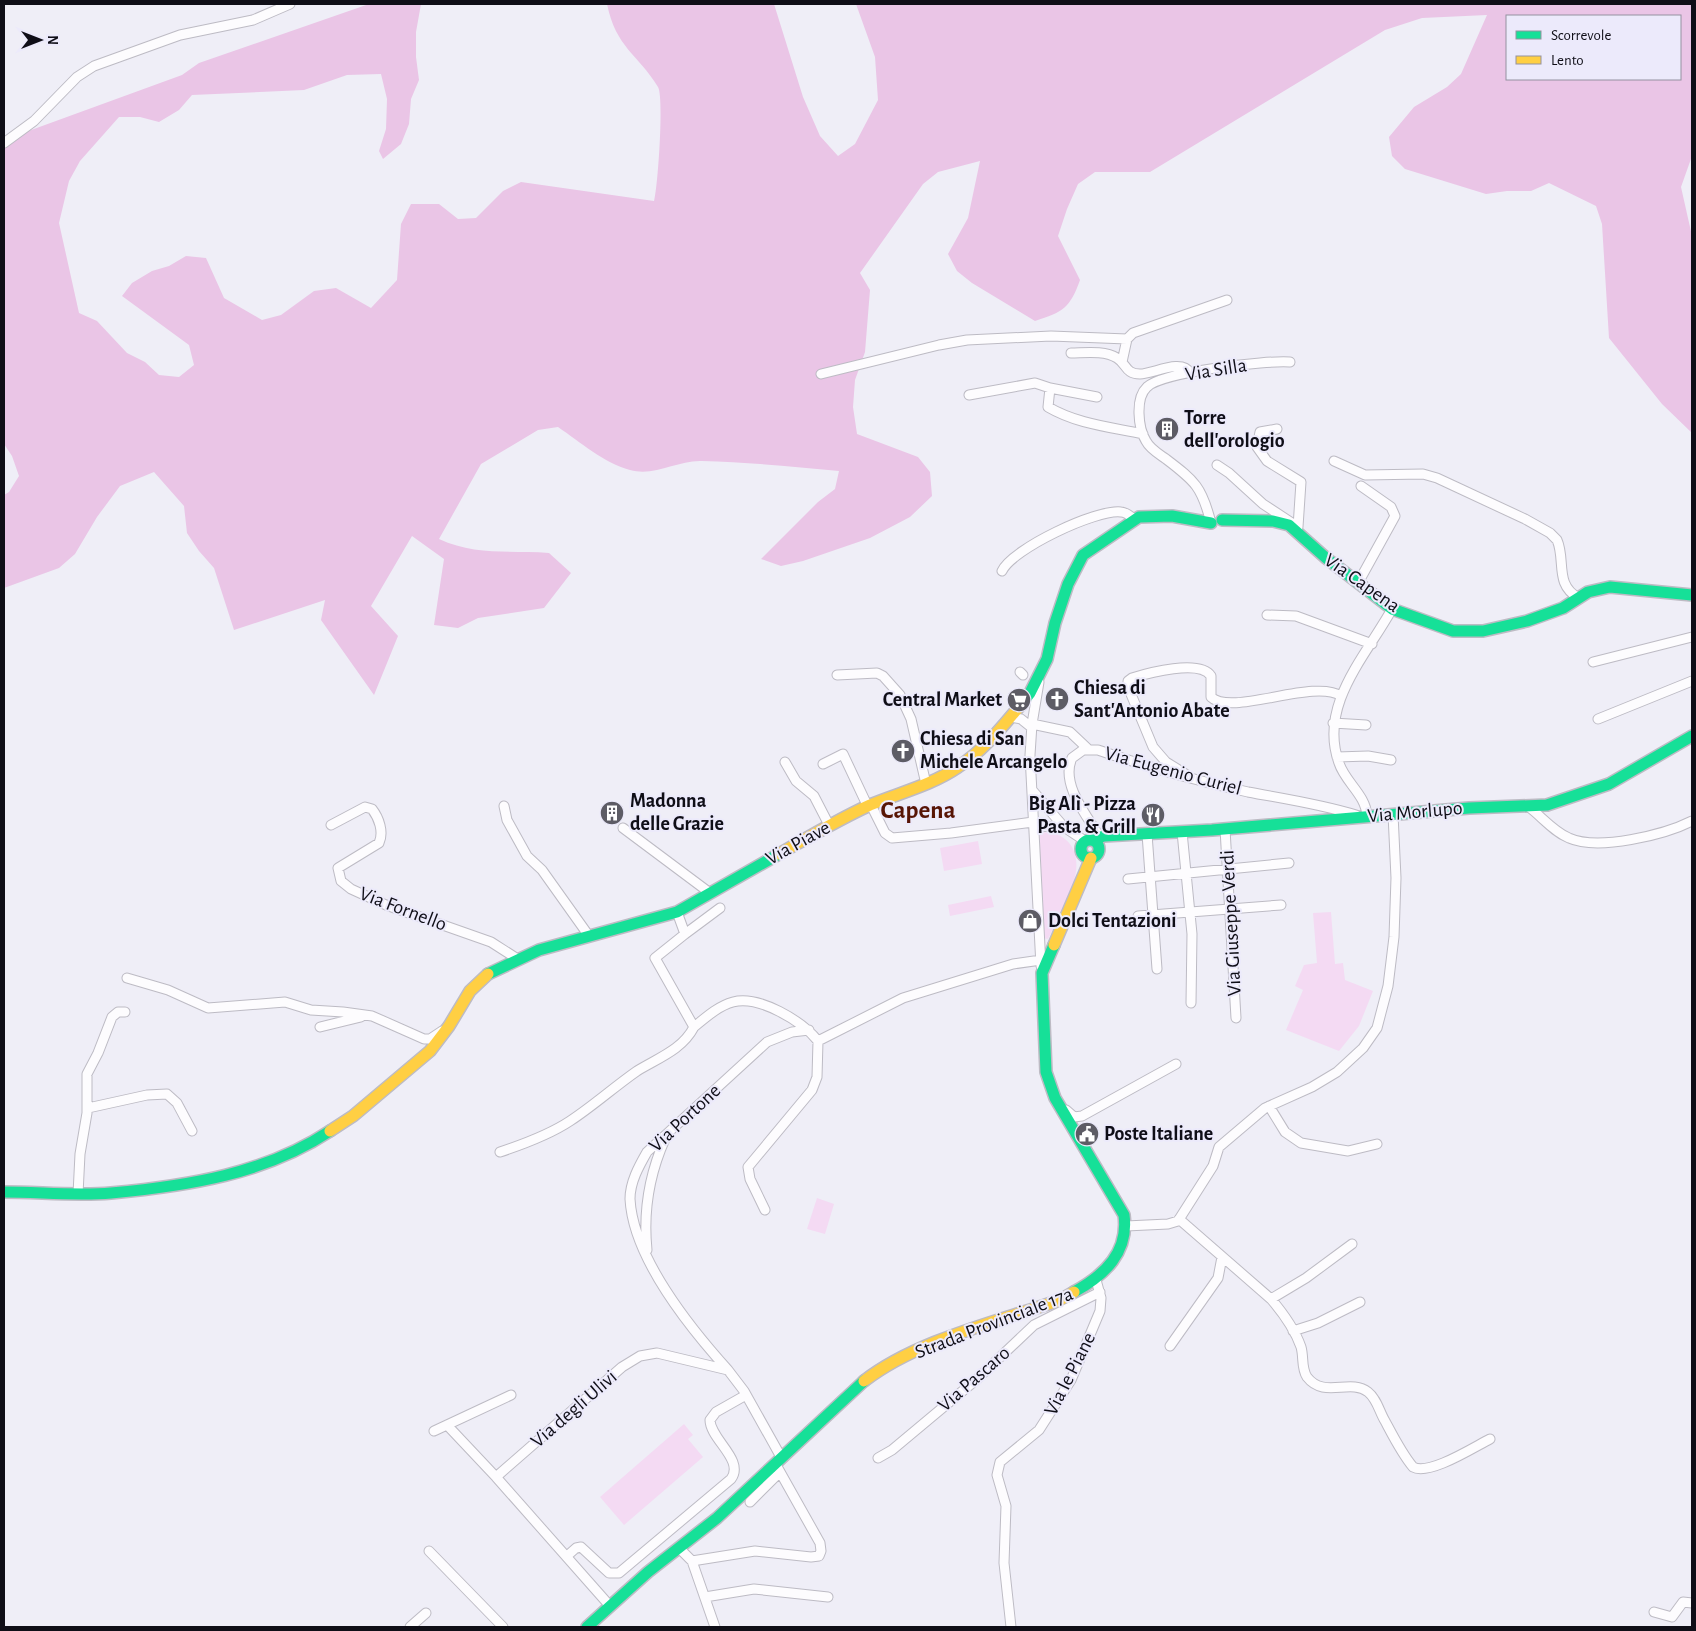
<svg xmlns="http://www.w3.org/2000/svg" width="1696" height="1631" viewBox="0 0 1696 1631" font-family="'Alegreya Sans',sans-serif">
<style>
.green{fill:#f4daf3}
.forest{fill:#eac5e6;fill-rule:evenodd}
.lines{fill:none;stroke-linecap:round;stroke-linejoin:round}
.street-casing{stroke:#bdbbc4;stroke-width:11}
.fast-casing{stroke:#bdbbc4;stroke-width:14}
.slow-casing{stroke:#bdbbc4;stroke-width:14}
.street{stroke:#fdfcfe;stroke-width:9}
.fast{stroke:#16e098;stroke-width:11}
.slow{stroke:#ffcf43;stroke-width:11}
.labels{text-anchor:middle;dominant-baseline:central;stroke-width:4;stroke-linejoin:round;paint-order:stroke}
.street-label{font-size:20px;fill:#0f0e17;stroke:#eceafb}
.poi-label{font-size:20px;font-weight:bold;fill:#0f0e17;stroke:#eceafb;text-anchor:start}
.district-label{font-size:25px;font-weight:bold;fill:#571405;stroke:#eceafb}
</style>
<rect width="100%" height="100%" fill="#efeef7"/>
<path class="green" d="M 1051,832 C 1102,848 1063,909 1048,939 L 1043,938 L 1038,833 Z
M 978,841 L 982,864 L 944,871 L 940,848 Z
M 991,896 L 994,907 L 950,916 L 948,905 Z
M 1331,912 L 1335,964 L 1343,963 L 1345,980 L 1373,991 L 1359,1026 L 1339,1051 L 1286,1030 L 1303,990 L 1295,986 L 1304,965 L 1317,963 L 1313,913 Z
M 817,1198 L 834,1204 L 825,1234 L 807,1229 Z
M 684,1424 L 693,1435 L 688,1439 L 703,1457 L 624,1525 L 600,1497 Z"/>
<path class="forest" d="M 369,4 L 421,4 L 416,32 L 416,57 L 419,80 L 411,99 L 409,124 L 401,144 L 383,159 L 379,151 L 386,129 L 387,99 L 381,74 L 347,75 L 304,90 L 192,95 L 179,110 L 159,122 L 140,117 L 119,117 L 80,161 L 69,181 L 59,223 L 79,313 L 97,321 L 127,353 L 145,362 L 159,375 L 179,377 L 194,365 L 189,345 L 122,296 L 132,283 L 152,271 L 169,266 L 186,256 L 206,258 L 224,298 L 262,320 L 281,315 L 314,291 L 336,288 L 371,308 L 397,280 L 401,224 L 411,204 L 439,204 L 458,219 L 476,218 L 503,191 L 521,182 L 654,201 C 658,186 664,97 658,87 C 638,54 616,48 607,4 L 774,4 L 803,97 L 820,136 L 838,156 L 855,144 L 878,100 L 875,57 L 856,4 L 1692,4 L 1692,156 L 1681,187 L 1692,236 L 1692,433 L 1662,404 L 1609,338 L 1602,224 L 1596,206 L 1549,183 L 1531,191 L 1507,191 L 1486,194 L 1405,169 L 1392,156 L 1389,137 L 1414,107 L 1447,87 L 1461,74 L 1487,15 L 1422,18 L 1385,30 L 1150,172 L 1095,172 L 1078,184 L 1067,209 L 1058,236 L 1080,280 C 1070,308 1063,312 1035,321 L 972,283 L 957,271 L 948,254 L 968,218 L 980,161 L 938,172 L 923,184 L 860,273 L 870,290 L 865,352 L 855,380 L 853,407 L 857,434 L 918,457 L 930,472 L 932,496 L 910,517 L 870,538 L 803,561 L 781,566 L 761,559 L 818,502 L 835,489 L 839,471 C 794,467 747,462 702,461 C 677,460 655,477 630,470 C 604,463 580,442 558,427 L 538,430 L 481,464 L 439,539 C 475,556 511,550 549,553 L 571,573 L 544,608 L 478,618 L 458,628 L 434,625 L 444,559 L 412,536 L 371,606 L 398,636 L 374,695 L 321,620 L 325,600 L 234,630 L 214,568 L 199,551 L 187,533 L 184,506 L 154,472 L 120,486 L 97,517 L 75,554 L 59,568 L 4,588 L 4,495 L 9,492 L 19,476 L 12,456 L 4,444 L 4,145 L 12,137 L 182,75 L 199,63 ZM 1507,16 L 1680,16 L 1680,79 L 1507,79 Z"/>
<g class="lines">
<g class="street-casing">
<path id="street" d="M 4,143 L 34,121 L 77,77 L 94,66 L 180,35 L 253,20 L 290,4
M 1071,353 C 1084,353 1104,350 1117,358 C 1127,364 1125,374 1140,374 C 1153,374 1182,358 1190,373
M 1122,362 L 1127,339 L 1133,333 L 1227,300
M 821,374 L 939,345 L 967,340 L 1051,336 L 1127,339
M 969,395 L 1035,383 L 1050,388
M 1097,397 L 1050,388 L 1048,407 C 1077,424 1110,427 1143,434
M 1277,429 L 1260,432 L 1257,447 L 1267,461 L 1301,482 L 1298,527
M 1334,461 L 1365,475 L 1423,474 L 1437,478 L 1525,519 L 1550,533 L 1557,540 C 1566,560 1554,585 1579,598
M 1217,465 L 1229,473 L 1263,504 L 1292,523
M 1211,523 C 1202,487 1195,481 1166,459 C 1159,454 1150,449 1146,441 C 1138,428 1135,398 1147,387 C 1162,372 1267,360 1290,362
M 1002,571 C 1012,549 1096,509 1121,512 C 1126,512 1130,516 1134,519
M 1358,583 L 1395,516 L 1391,507 L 1361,486
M 1267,615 L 1296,616 L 1372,644
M 1593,662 L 1692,637
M 1020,672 L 1023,675
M 837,675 L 877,673 L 883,676 L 900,695 L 911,719 L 926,784
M 1039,682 L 1032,724 L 1030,755 L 1041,966
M 1011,717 L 1021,719 L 1031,727
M 1598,719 L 1692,681
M 1333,723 L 1366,725
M 1032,724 L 1070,732 L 1088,749
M 1337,757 L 1368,756 L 1391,760
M 785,762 L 796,781 L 814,796 L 829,825
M 823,764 L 843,754 L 868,807
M 1187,775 L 1166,762 L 1153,747 L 1128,687 L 1128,681 L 1132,678 C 1148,673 1200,659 1211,676 L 1211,697 C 1231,717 1314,678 1341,696
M 1032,790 L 1064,827 L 1085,841
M 871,805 L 885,833 L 892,838 L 951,833 L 1033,822
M 504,806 L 507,820 L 527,856 L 542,870 L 589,936
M 1529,807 C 1542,817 1554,832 1569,838 C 1598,851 1664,835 1692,821
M 1367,816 C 1366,795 1345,782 1339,763 C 1318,705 1366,656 1392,609
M 331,825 L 365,807 L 372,809 C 379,818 384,832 379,843 L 338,868 L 341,881 L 351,889 L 386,905 L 491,942 L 516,958
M 1034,826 L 1064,827
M 623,828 L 710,893
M 1225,829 L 1236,1018
M 1182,832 L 1192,934 L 1191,1003
M 1147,834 L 1157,969
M 1100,837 C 1087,816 1060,784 1072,758 L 1083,750 L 1098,750 C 1147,767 1198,781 1248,792 C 1285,799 1320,804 1356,815
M 1128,879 L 1289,863
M 1138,916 L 1281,905
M 685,934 L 720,908
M 127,978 L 168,990 L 208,1008 L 285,1002 L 311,1010 L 343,1012 L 372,1016 L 424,1039 L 430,1039 L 442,1031
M 320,1027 L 361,1017
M 694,1027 C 705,1018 718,1006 733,1002 C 759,995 802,1021 818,1041 L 903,998 L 1013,964 L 1041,960
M 1269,1106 L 1285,1132 L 1301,1143 L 1348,1151 L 1377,1144
M 88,1108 L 147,1095 L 167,1094 L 177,1103 L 192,1131
M 1066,1110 L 1074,1117 L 1082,1116 L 1176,1064
M 500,1152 C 524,1144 549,1135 570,1121 C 593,1106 614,1087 637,1071 C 658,1058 682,1050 694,1027 L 655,958 L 685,934 L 677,912
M 78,1194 L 80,1154 L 87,1113 L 87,1074 L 98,1053 L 112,1017 L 118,1012 L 125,1012
M 765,1210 L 750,1179 L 748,1167 L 812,1090 L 817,1077 L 818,1041
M 1179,1219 L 1271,1299 L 1306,1278 L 1352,1244
M 1126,1226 L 1168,1224 L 1178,1221 L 1213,1166 L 1219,1147 L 1265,1108 L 1312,1087 L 1337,1072 L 1363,1048 L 1377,1028 L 1388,986 L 1394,937 L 1396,878 L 1393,814
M 647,1250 C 643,1211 649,1175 665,1139
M 1271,1299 C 1283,1313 1295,1330 1301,1347 C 1304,1357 1301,1368 1307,1377 C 1324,1399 1350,1378 1368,1392 C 1377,1399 1379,1411 1385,1421 C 1393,1436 1402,1454 1413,1467 C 1429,1476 1474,1447 1490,1439
M 1293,1331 L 1318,1323 L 1360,1302
M 1170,1346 L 1218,1278 L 1222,1257
M 728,1370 C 690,1328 633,1257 630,1199 C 630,1182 639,1166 647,1152 L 767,1042 L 792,1032 L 809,1030
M 447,1425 L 496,1477
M 434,1431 L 511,1395
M 878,1458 L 892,1450 L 977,1379 L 1034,1325 L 1100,1292
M 750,1502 L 780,1472
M 679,1548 L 692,1561 L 715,1627
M 429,1551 L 503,1627
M 567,1556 L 576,1548 L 581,1547 L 609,1573 L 619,1573 L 731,1479 C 745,1460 710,1439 710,1420 L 716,1412 L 746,1395
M 692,1561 L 755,1551 L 811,1557 L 819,1556 L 821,1551 L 820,1543 L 775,1463
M 705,1597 L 754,1589 L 828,1597
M 610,1606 L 496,1477 L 622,1367 L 640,1356 L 657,1353 L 728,1370 L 744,1391 L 781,1457
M 1654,1612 L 1672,1617 L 1683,1602 L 1692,1603
M 410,1627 L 426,1613
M 1011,1627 L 1004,1563 L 1006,1506 L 997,1475 L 1000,1462 L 1039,1430 L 1071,1380 L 1100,1311 L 1101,1298 L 1096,1280"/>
</g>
<g class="fast-casing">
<path id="fast" d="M 1222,520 L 1273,521 L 1289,525 L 1326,558 L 1392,609 L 1453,631 L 1483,631 L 1527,621 L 1563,608 L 1588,592 L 1610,587 L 1692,595
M 1023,702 L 1030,693 L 1047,659 L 1055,623 L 1068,584 L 1083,555 L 1139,517 L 1172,516 L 1211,523
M1081 849a9 9 0 1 1 18 0a9 9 0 1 1-18 0Z
M 1091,840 L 1104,836 L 1212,830 L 1469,808 L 1547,805 L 1609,784 L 1692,736
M 1054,945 L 1042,973 L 1046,1072 L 1055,1098 L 1124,1215 C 1129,1252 1105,1275 1074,1292
M 488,974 L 539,950 L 677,912 L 779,854
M 4,1192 C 39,1192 76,1196 111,1193 C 187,1186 265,1174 330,1131
M 587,1627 L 648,1572 L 717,1518 L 864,1381"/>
</g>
<g class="slow-casing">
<path id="slow" d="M 779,854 C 809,837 839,819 870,805 C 899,793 932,785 958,767 C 984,750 1003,726 1023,702
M 1054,945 L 1091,858
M 330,1131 L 353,1116 L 430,1051 L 449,1026 L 470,991 L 488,974
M 864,1381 C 917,1340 997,1322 1060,1300 L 1074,1292"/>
</g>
<use href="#street" class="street"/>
<use href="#fast" class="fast"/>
<use href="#slow" class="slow"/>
</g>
<defs>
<g id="building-disc" transform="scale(1.25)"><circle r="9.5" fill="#5d5c65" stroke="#eceafb"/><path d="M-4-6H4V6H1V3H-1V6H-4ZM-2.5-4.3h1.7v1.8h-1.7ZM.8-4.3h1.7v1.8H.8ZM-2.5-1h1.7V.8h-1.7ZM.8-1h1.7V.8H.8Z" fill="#fff"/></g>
<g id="church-disc" transform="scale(1.25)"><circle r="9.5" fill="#5d5c65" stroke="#eceafb"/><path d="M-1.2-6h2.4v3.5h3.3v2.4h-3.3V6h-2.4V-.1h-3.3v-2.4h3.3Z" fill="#fff"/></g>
<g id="supermarket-disc" transform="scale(1.25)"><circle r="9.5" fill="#5d5c65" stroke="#eceafb"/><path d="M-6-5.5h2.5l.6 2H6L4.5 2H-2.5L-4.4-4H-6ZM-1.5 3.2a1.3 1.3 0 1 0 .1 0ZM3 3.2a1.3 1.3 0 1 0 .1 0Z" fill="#fff"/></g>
<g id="restaurant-disc" transform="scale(1.25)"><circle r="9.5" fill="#5d5c65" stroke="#eceafb"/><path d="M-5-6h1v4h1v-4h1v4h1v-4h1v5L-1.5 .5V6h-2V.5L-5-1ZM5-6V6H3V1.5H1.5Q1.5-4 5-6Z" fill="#fff"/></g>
<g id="shop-disc" transform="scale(1.25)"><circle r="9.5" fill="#5d5c65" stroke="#eceafb"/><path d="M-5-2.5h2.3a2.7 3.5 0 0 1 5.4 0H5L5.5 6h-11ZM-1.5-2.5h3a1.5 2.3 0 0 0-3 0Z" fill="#fff"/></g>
<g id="civic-disc" transform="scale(1.25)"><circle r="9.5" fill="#5d5c65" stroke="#eceafb"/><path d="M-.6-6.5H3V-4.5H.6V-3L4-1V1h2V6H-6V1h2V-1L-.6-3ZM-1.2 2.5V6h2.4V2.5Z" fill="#fff"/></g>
</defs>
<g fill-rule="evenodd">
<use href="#building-disc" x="1167" y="429"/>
<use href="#church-disc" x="1057" y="699"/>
<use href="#supermarket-disc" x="1019" y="700"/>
<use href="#church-disc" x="903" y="751"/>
<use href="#building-disc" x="612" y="813"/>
<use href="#restaurant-disc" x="1153" y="815"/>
<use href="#shop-disc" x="1030" y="921"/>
<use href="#civic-disc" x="1087" y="1134"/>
</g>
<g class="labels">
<g class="street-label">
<text transform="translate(1216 370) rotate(-9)">Via Silla</text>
<text transform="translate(1362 583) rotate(35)">Via Capena</text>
<text transform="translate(1173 771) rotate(15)">Via Eugenio Curiel</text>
<text transform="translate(1415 812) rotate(-5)">Via Morlupo</text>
<text transform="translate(798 843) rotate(-29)">Via Piave</text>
<text transform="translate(403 909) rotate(21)">Via Fornello</text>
<text transform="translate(1231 923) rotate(-93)">Via Giuseppe Verdi</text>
<text transform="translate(685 1118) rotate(-43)">Via Portone</text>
<text transform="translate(994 1323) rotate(-21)">Strada Provinciale 17a</text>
<text transform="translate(1070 1374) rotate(-63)">Via le Piane</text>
<text transform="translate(974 1379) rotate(-41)">Via Pascaro</text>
<text transform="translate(574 1409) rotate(-41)">Via degli Ulivi</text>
</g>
<g class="poi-label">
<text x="1184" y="418">Torre<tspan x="1184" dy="23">dell'orologio</tspan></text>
<text x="1074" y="688">Chiesa di<tspan x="1074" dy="23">Sant'Antonio Abate</tspan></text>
<text x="1002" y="700" text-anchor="end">Central Market</text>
<text x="920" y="739">Chiesa di San<tspan x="920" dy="23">Michele Arcangelo</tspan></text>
<text x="630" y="801">Madonna<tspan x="630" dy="23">delle Grazie</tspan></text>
<text x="1136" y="804" text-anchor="end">Big Alì - Pizza<tspan x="1136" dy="23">Pasta &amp; Grill</tspan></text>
<text x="1048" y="921">Dolci Tentazioni</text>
<text x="1104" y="1134">Poste Italiane</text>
</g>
<g class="district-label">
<text x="918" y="810">Capena</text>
</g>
</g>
<rect width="1696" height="1631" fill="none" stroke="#0f0e17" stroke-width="10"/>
<rect x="1506" y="15" width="175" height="65" fill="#eceafb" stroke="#9492a0"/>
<rect x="1516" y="31" width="25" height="8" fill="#16e098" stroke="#9492a0"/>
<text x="1551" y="40" font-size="15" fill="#0f0e17">Scorrevole</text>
<rect x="1516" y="56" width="25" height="8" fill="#ffcf43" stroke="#9492a0"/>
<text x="1551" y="65" font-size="15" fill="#0f0e17">Lento</text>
<g transform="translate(40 40) rotate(90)" stroke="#eceafb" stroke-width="4" paint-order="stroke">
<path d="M0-4L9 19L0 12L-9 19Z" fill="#0f0e17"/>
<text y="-8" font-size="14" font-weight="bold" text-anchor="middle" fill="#0f0e17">N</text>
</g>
</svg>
